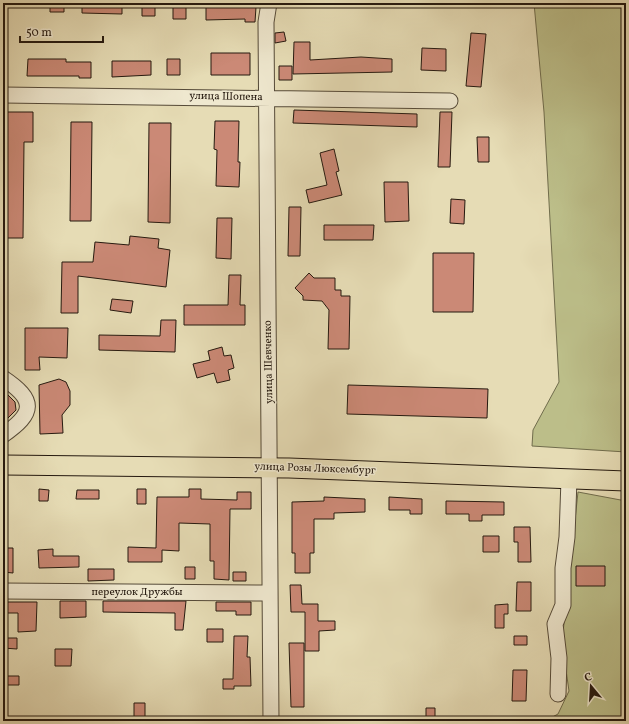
<svg xmlns="http://www.w3.org/2000/svg" width="629" height="724" viewBox="0 0 629 724" font-family="Vollkorn,serif">
<style>
.grass{fill:#bcbe89;stroke:#706c4c}
.building{fill:#cb8976;stroke:#25190f}
.lines{fill:none;stroke-linecap:round;stroke-linejoin:round}
.minor-casing{stroke:#554a38;stroke-width:17}
.major-casing{stroke:#25190f;stroke-width:21}
.minor{stroke:#efe8cf;stroke-width:15}
.major{stroke:#e6dcb5;stroke-width:19}
.labels{text-anchor:middle;dominant-baseline:central;stroke-width:3;stroke-linejoin:round;paint-order:stroke}
.street-label{font-size:11px;fill:#25190f;stroke:#efe8cf}
</style>
<rect width="100%" height="100%" fill="#e6dcb5"/>
<filter id="stains"><feTurbulence type="fractalNoise" baseFrequency=".005" numOctaves="4"/><feColorMatrix values="0 0 0 0 .2 0 0 0 0 .09 0 0 0 0 .02 0 0 0 .5 -.17"/></filter>
<radialGradient id="worn" r=".72"><stop offset=".6" stop-color="#630" stop-opacity="0"/><stop offset="1" stop-color="#630" stop-opacity=".3"/></radialGradient>
<path class="grass" d="M 534,3 L 626,3 L 626,452 L 532,446 L 533,430 L 559,382 L 544,112 Z
M 578,492 L 626,501 L 626,721 L 545,721 L 558,714 L 569,691 L 562,642 Z"/>
<path class="building" d="M 50,3 L 64,3 L 64,12 L 50,12 Z
M 82,3 L 122,3 L 122,14 L 82,13 Z
M 142,3 L 155,3 L 155,16 L 142,16 Z
M 173,3 L 186,3 L 186,19 L 173,19 Z
M 206,7 L 256,7 L 255,22 L 245,22 L 245,19 L 206,20 Z
M 284,32 L 286,41 L 275,43 L 275,33 Z
M 471,33 L 486,34 L 481,87 L 466,86 Z
M 294,42 L 310,42 L 310,60 L 361,57 L 392,59 L 392,72 L 293,74 Z
M 422,48 L 446,49 L 446,71 L 421,70 Z
M 211,53 L 250,53 L 250,75 L 211,75 Z
M 28,59 L 66,59 L 66,62 L 91,62 L 91,78 L 79,78 L 79,76 L 27,76 Z
M 167,59 L 180,59 L 180,75 L 167,75 Z
M 112,61 L 151,61 L 151,75 L 112,77 Z
M 279,66 L 292,66 L 292,80 L 279,80 Z
M 294,110 L 417,114 L 417,127 L 293,123 Z
M 5,112 L 33,112 L 33,142 L 24,142 L 23,238 L 3,238 L 3,142 L 5,142 Z
M 440,112 L 452,112 L 450,167 L 438,167 Z
M 215,121 L 239,121 L 238,162 L 240,162 L 239,187 L 216,186 L 217,150 L 214,149 Z
M 71,122 L 92,122 L 91,221 L 70,221 Z
M 149,123 L 171,123 L 170,223 L 148,222 Z
M 477,137 L 489,137 L 489,162 L 478,162 Z
M 334,149 L 339,171 L 336,172 L 342,195 L 309,203 L 306,190 L 327,185 L 320,153 Z
M 384,182 L 408,182 L 409,221 L 385,222 Z
M 451,199 L 465,200 L 464,224 L 450,223 Z
M 289,207 L 301,207 L 300,256 L 288,256 Z
M 217,218 L 232,218 L 231,259 L 216,258 Z
M 324,225 L 374,225 L 373,240 L 324,240 Z
M 130,236 L 159,239 L 158,248 L 170,250 L 166,287 L 78,276 L 78,313 L 61,313 L 62,262 L 93,262 L 95,242 L 129,245 Z
M 433,253 L 474,253 L 473,312 L 433,312 Z
M 309,273 L 314,278 L 335,278 L 335,290 L 341,290 L 341,296 L 350,296 L 349,349 L 328,349 L 329,310 L 322,301 L 303,300 L 303,296 L 295,288 Z
M 229,275 L 241,275 L 240,305 L 245,305 L 245,325 L 184,325 L 184,305 L 228,305 Z
M 112,299 L 133,301 L 131,313 L 110,310 Z
M 161,320 L 176,320 L 175,352 L 99,350 L 99,335 L 160,336 Z
M 25,328 L 68,328 L 67,358 L 39,357 L 40,370 L 25,370 Z
M 222,347 L 224,356 L 231,355 L 234,368 L 228,370 L 230,380 L 217,383 L 214,373 L 197,378 L 193,364 L 210,360 L 208,351 Z
M 59,379 L 66,382 L 70,391 L 70,405 L 62,415 L 63,433 L 40,434 L 39,385 Z
M 348,385 L 488,389 L 487,418 L 347,414 Z
M 3,390 L 15,402 L 16,410 L 3,423 Z
M 39,489 L 49,490 L 48,501 L 39,501 Z
M 137,489 L 146,489 L 146,504 L 137,504 Z
M 189,489 L 201,489 L 201,499 L 237,500 L 237,492 L 251,492 L 251,509 L 230,509 L 229,580 L 214,579 L 214,561 L 210,561 L 210,524 L 179,523 L 179,551 L 162,550 L 162,562 L 128,562 L 128,547 L 156,548 L 157,497 L 189,497 Z
M 77,490 L 99,490 L 99,499 L 76,499 Z
M 324,497 L 365,499 L 365,512 L 334,513 L 334,519 L 314,519 L 314,553 L 310,553 L 310,573 L 295,573 L 295,553 L 292,553 L 292,502 L 324,501 Z
M 389,497 L 422,499 L 422,514 L 410,514 L 410,510 L 389,510 Z
M 446,501 L 504,502 L 504,515 L 482,515 L 482,521 L 469,521 L 469,514 L 446,514 Z
M 514,527 L 530,527 L 531,562 L 518,562 L 518,542 L 514,542 Z
M 483,536 L 499,536 L 499,552 L 483,552 Z
M 3,548 L 13,548 L 13,573 L 3,572 Z
M 53,549 L 53,556 L 79,556 L 79,567 L 39,568 L 38,550 Z
M 576,566 L 605,566 L 605,586 L 576,586 Z
M 185,567 L 195,567 L 195,579 L 185,579 Z
M 88,569 L 114,569 L 114,580 L 88,581 Z
M 233,572 L 246,572 L 246,581 L 233,581 Z
M 517,582 L 531,582 L 531,611 L 516,611 Z
M 290,585 L 301,585 L 302,604 L 318,604 L 318,621 L 335,621 L 335,630 L 319,631 L 319,651 L 305,651 L 305,612 L 291,612 Z
M 60,601 L 86,601 L 86,617 L 60,618 Z
M 103,601 L 186,601 L 183,630 L 175,630 L 175,613 L 103,612 Z
M 3,602 L 37,602 L 36,631 L 18,632 L 18,613 L 3,613 Z
M 216,602 L 251,602 L 251,615 L 236,615 L 236,611 L 216,611 Z
M 508,604 L 508,614 L 504,614 L 504,628 L 495,628 L 495,605 Z
M 207,629 L 223,629 L 223,642 L 207,642 Z
M 234,636 L 248,636 L 247,657 L 250,657 L 251,686 L 234,686 L 234,689 L 223,689 L 223,679 L 233,679 Z
M 514,636 L 527,636 L 527,645 L 514,645 Z
M 3,638 L 17,638 L 17,649 L 3,648 Z
M 289,643 L 304,643 L 304,707 L 291,707 Z
M 55,649 L 72,649 L 71,666 L 55,666 Z
M 513,670 L 527,670 L 526,701 L 512,701 Z
M 3,676 L 19,676 L 19,685 L 3,685 Z
M 134,703 L 145,703 L 145,717 L 134,717 Z
M 426,708 L 435,708 L 435,718 L 426,718 Z"/>
<g class="lines">
<g class="minor-casing">
<path id="minor" d="M 269,3 L 266,22 L 271,721
M 3,95 L 450,101
M 3,378 C 36,400 35,413 3,435
M 3,591 L 270,593
M 558,694 L 559,658 L 555,624 L 563,605 L 563,568 L 567,537 L 569,479"/>
</g>
<g class="major-casing">
<path id="major" d="M 3,465 L 289,468 L 626,481"/>
</g>
<use href="#minor" class="minor"/>
<use href="#major" class="major"/>
</g>
<g class="labels">
<g class="street-label">
<text transform="translate(226 97) rotate(1)">улица Шопена</text>
<text transform="translate(269 362) rotate(-91)">улица Шевченко</text>
<text transform="translate(315 469) rotate(2)">улица Розы Люксембург</text>
<text x="137" y="592">переулок Дружбы</text>
</g>
</g>
<rect width="629" height="724" fill="none" stroke="#e6dcb5" stroke-width="16"/>
<rect x="4" y="4" width="621" height="716" fill="none" stroke="#25190f" stroke-width="2"/>
<rect x="8" y="8" width="613" height="708" fill="none" stroke="#25190f"/>
<g transform="translate(591 686) rotate(342)" stroke="#efe8cf" stroke-width="3" paint-order="stroke">
<path d="M0-3L7 15L0 10L-7 15Z" fill="#25190f"/>
<text y="-6" font-size="11" font-weight="bold" text-anchor="middle" fill="#25190f">С</text>
</g>
<path d="M20 36v6h83v-6" fill="none" stroke="#25190f" stroke-width="2"/>
<text x="26" y="36" font-size="12" fill="#25190f" stroke="#efe8cf" stroke-width="3" paint-order="stroke">50 m</text>
<rect width="100%" height="100%" filter="url(#stains)"/>
<rect width="100%" height="100%" fill="url(#worn)"/>
</svg>
